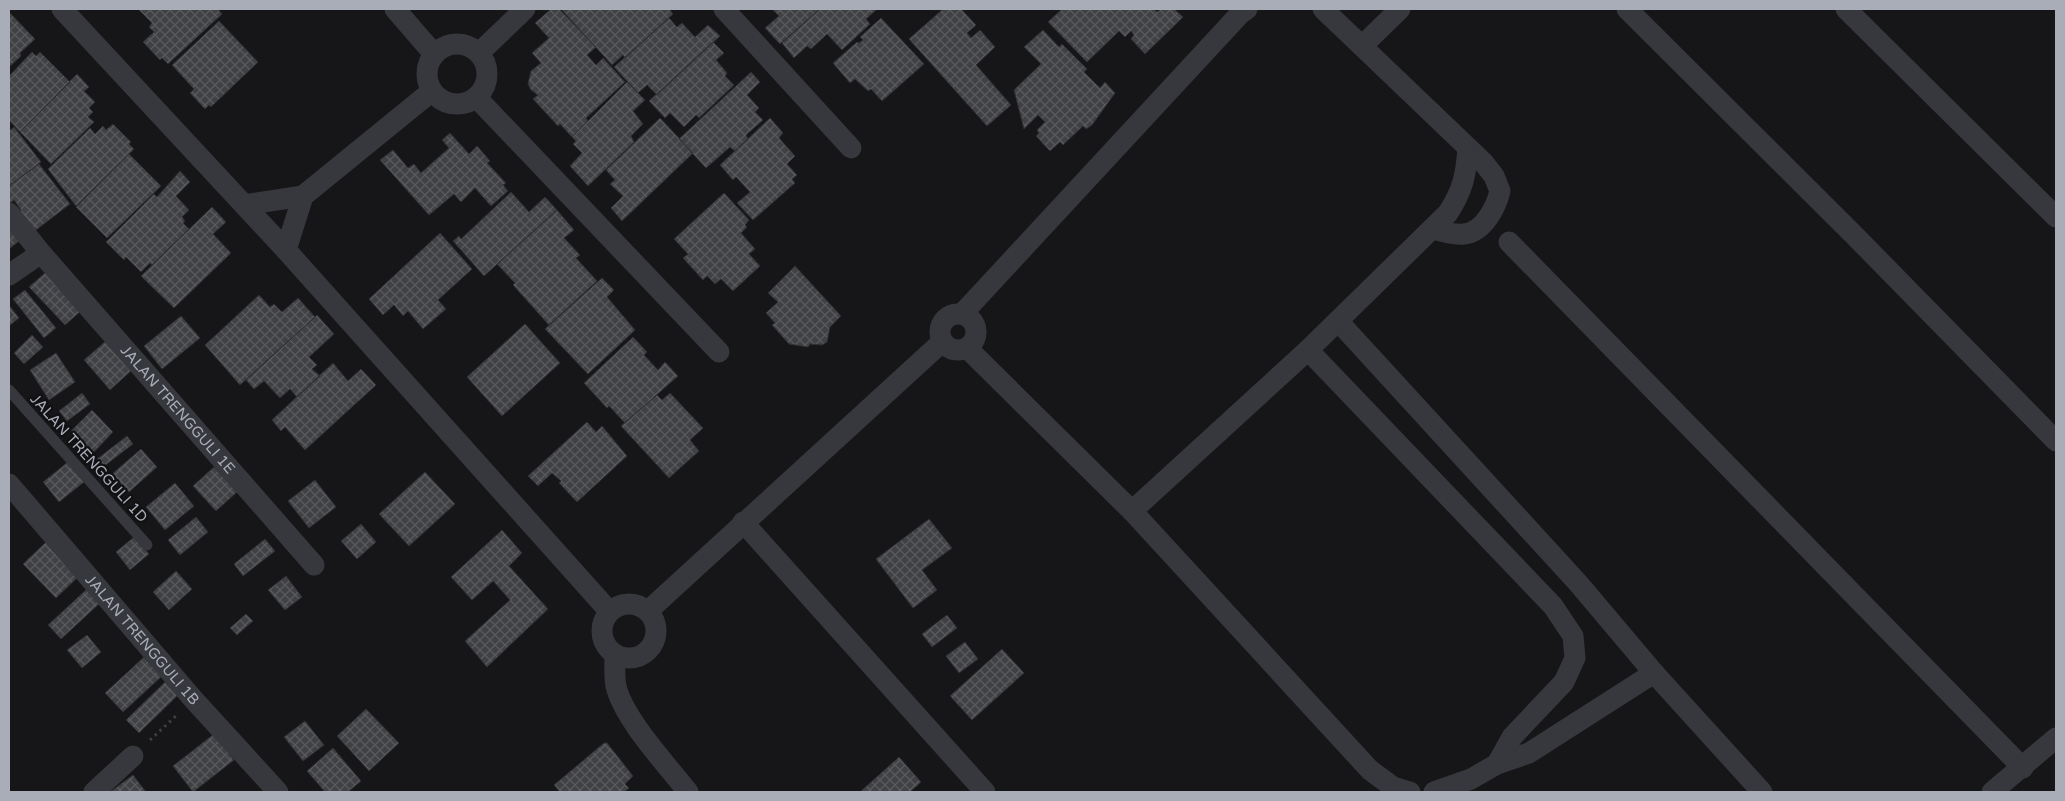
<svg xmlns="http://www.w3.org/2000/svg" width="2065" height="801" viewBox="0 0 2065 801" font-family="'Varela Round',sans-serif">
<style>
.building{fill:url(#building-cross-hatch);stroke:#303034}
.lines{fill:none;stroke-linecap:round;stroke-linejoin:round}
.path{stroke:#3d3f44;stroke-width:3;stroke-dasharray:2.5 4;stroke-linecap:butt}
.service{stroke:#37383d;stroke-width:11}
.minor{stroke:#37383d;stroke-width:21}
.labels{text-anchor:middle;dominant-baseline:central;stroke-width:4.5;stroke-linejoin:round;paint-order:stroke}
.street-label{font-size:15px;fill:#a8adb8;stroke:#111113}
</style>
<defs>
<pattern id="building-cross-hatch" width="8" height="8" patternUnits="userSpaceOnUse" patternTransform="scale(1.25)"><rect width="8" height="8" fill="#404145"/><path d="M0 0l8 8M0 8l8-8" fill="none" stroke="#595a5e"/></pattern>
</defs>
<rect width="100%" height="100%" fill="#161618"/>
<path class="building" d="M 141,9 L 218,9 L 222,14 L 168,64 L 162,58 L 160,60 L 143,42 L 154,32 L 149,27 L 152,23 L 139,10 Z
M 551,9 L 559,9 L 596,47 L 587,55 L 596,65 L 603,58 L 625,82 L 586,118 L 588,121 L 572,137 L 560,124 L 558,126 L 533,99 L 538,95 L 531,90 L 528,84 L 531,71 L 541,63 L 532,53 L 549,38 L 535,23 Z
M 561,9 L 669,9 L 673,14 L 625,58 L 623,55 L 612,65 Z
M 772,9 L 820,9 L 780,44 L 765,28 L 779,16 Z
M 820,9 L 877,9 L 866,19 L 870,24 L 842,50 L 827,34 L 811,49 L 807,46 L 794,58 L 782,43 Z
M 943,9 L 961,9 L 976,25 L 967,33 L 971,38 L 980,30 L 995,47 L 976,65 L 1011,105 L 987,126 L 909,39 Z
M 1062,9 L 1154,9 L 1157,12 L 1161,9 L 1174,9 L 1183,17 L 1145,54 L 1131,39 L 1134,35 L 1131,31 L 1125,37 L 1119,31 L 1087,62 L 1048,22 Z
M 9,12 L 35,39 L 20,53 L 21,56 L 9,67 Z
M 669,18 L 677,27 L 682,23 L 695,37 L 708,25 L 720,36 L 657,95 L 647,85 L 638,93 L 614,67 Z
M 881,18 L 924,64 L 882,101 L 871,89 L 868,91 L 855,79 L 850,83 L 833,63 L 857,42 L 859,43 L 863,40 L 860,37 Z
M 219,21 L 258,62 L 211,107 L 209,105 L 205,109 L 190,93 L 194,89 L 172,65 Z
M 1043,30 L 1059,47 L 1062,44 L 1087,69 L 1084,72 L 1100,88 L 1105,82 L 1115,93 L 1092,125 L 1086,129 L 1083,126 L 1063,145 L 1060,142 L 1050,151 L 1036,136 L 1039,133 L 1037,130 L 1045,122 L 1038,115 L 1024,129 L 1014,90 L 1041,64 L 1024,47 Z
M 713,42 L 724,53 L 716,60 L 727,73 L 725,76 L 734,85 L 699,118 L 696,115 L 684,127 L 670,113 L 665,118 L 649,101 Z
M 32,52 L 36,56 L 40,52 L 70,82 L 20,132 L 9,120 L 9,76 Z
M 751,72 L 760,82 L 747,95 L 759,108 L 755,112 L 763,120 L 746,135 L 748,139 L 735,151 L 730,147 L 706,168 L 679,139 Z
M 77,74 L 89,87 L 84,91 L 95,102 L 89,108 L 93,112 L 88,117 L 94,122 L 51,164 L 20,132 Z
M 627,82 L 645,100 L 633,111 L 643,124 L 631,136 L 634,142 L 588,186 L 570,166 L 582,153 L 573,144 L 576,141 L 572,137 Z
M 660,118 L 693,153 L 622,221 L 611,208 L 623,196 L 610,184 L 615,180 L 606,170 Z
M 770,118 L 783,133 L 779,138 L 795,156 L 787,164 L 797,175 L 792,179 L 795,183 L 753,220 L 737,203 L 750,192 L 736,177 L 733,180 L 720,165 Z
M 113,124 L 131,142 L 129,144 L 134,149 L 76,206 L 48,169 L 90,128 L 95,134 L 103,126 L 106,130 Z
M 14,127 L 41,162 L 9,186 L 9,131 Z
M 450,133 L 469,154 L 477,146 L 490,161 L 487,163 L 506,183 L 503,185 L 508,191 L 491,206 L 475,188 L 461,202 L 454,194 L 429,215 L 380,160 L 393,150 L 408,168 L 414,164 L 421,173 L 449,148 L 442,140 Z
M 129,154 L 161,186 L 107,238 L 76,207 Z
M 39,164 L 70,204 L 32,233 L 16,214 L 21,210 L 14,200 L 9,204 L 9,186 Z
M 180,171 L 190,182 L 176,196 L 189,210 L 182,217 L 185,221 L 183,223 L 189,229 L 152,265 L 150,263 L 141,272 L 126,257 L 124,260 L 106,242 L 154,194 L 157,197 Z
M 511,192 L 529,212 L 545,197 L 557,210 L 484,276 L 453,241 L 459,236 L 461,239 Z
M 724,193 L 749,220 L 745,225 L 747,227 L 741,233 L 755,249 L 749,254 L 760,266 L 733,291 L 721,279 L 715,284 L 707,276 L 703,280 L 683,258 L 688,254 L 674,239 Z
M 212,207 L 226,222 L 213,234 L 231,253 L 174,308 L 141,276 Z
M 557,210 L 574,230 L 564,238 L 580,255 L 576,258 L 597,281 L 549,325 L 513,285 L 515,283 L 497,264 Z
M 9,229 L 19,241 L 9,249 Z
M 440,233 L 472,269 L 438,300 L 446,309 L 423,329 L 408,311 L 403,316 L 394,305 L 383,315 L 369,299 Z
M 795,266 L 841,316 L 830,327 L 827,342 L 822,345 L 810,344 L 808,347 L 789,344 L 772,325 L 775,323 L 766,313 L 778,302 L 768,293 Z
M 46,272 L 82,310 L 65,325 L 29,287 Z
M 602,278 L 614,290 L 607,297 L 635,330 L 588,374 L 545,329 Z
M 25,290 L 56,328 L 44,338 L 13,299 Z
M 259,295 L 270,307 L 274,304 L 282,312 L 298,298 L 315,317 L 240,385 L 205,345 Z
M 9,305 L 19,318 L 9,326 Z
M 317,315 L 334,334 L 309,357 L 317,365 L 312,369 L 320,376 L 297,397 L 290,389 L 280,398 L 264,381 L 254,389 L 246,380 Z
M 181,316 L 200,338 L 162,369 L 144,346 Z
M 525,324 L 560,363 L 502,416 L 467,377 Z
M 32,335 L 43,347 L 24,364 L 14,353 Z
M 633,337 L 647,352 L 644,355 L 658,370 L 665,362 L 678,376 L 625,423 L 609,406 L 607,408 L 584,383 Z
M 107,340 L 133,369 L 110,390 L 84,360 Z
M 56,353 L 75,382 L 49,400 L 30,370 Z
M 333,363 L 348,381 L 361,369 L 376,385 L 305,450 L 285,427 L 281,431 L 272,420 Z
M 82,393 L 90,404 L 67,421 L 59,411 Z
M 670,393 L 703,428 L 690,440 L 699,451 L 669,478 L 621,426 L 657,395 L 662,400 Z
M 92,410 L 113,432 L 93,453 L 71,431 Z
M 587,422 L 596,432 L 602,426 L 627,456 L 577,502 L 559,483 L 561,481 L 552,473 L 538,486 L 528,476 Z
M 127,436 L 133,444 L 103,467 L 97,459 Z
M 141,449 L 157,467 L 129,492 L 112,474 Z
M 68,462 L 84,482 L 59,502 L 43,482 Z
M 214,467 L 237,492 L 216,511 L 193,486 Z
M 425,472 L 455,504 L 409,546 L 379,514 Z
M 315,480 L 336,507 L 309,528 L 288,501 Z
M 175,483 L 194,506 L 165,530 L 146,507 Z
M 196,517 L 208,532 L 180,555 L 168,540 Z
M 929,519 L 952,548 L 922,570 L 937,590 L 913,608 L 876,559 Z
M 361,524 L 376,542 L 357,559 L 341,541 Z
M 502,530 L 522,553 L 509,566 L 548,609 L 487,667 L 465,641 L 510,600 L 493,581 L 472,600 L 451,577 Z
M 134,537 L 149,554 L 130,570 L 116,552 Z
M 265,539 L 275,551 L 243,576 L 234,564 Z
M 46,542 L 79,576 L 56,598 L 23,564 Z
M 176,571 L 192,589 L 169,610 L 153,592 Z
M 286,576 L 302,597 L 285,610 L 268,590 Z
M 87,589 L 100,603 L 61,639 L 48,625 Z
M 246,614 L 253,621 L 237,635 L 230,628 Z
M 947,615 L 957,628 L 932,647 L 922,634 Z
M 87,635 L 101,652 L 82,668 L 67,650 Z
M 965,642 L 978,659 L 959,673 L 946,656 Z
M 1002,649 L 1024,673 L 972,720 L 950,696 Z
M 144,657 L 162,676 L 123,712 L 105,693 Z
M 165,682 L 178,695 L 139,733 L 126,720 Z
M 366,709 L 399,743 L 369,771 L 337,736 Z
M 305,721 L 324,745 L 303,761 L 284,737 Z
M 214,734 L 234,760 L 193,792 L 173,766 Z
M 604,743 L 607,743 L 633,776 L 625,784 L 629,788 L 624,792 L 560,792 L 554,785 Z
M 333,748 L 361,781 L 348,792 L 325,792 L 307,771 Z
M 899,757 L 921,782 L 910,792 L 860,792 Z
M 133,775 L 146,792 L 110,792 Z"/>
<g class="lines">
<path class="path" d="M 150,740 L 177,715"/>
<path class="service" d="M 9,390 L 147,545"/>
<g class="minor">
<path d="M 62,9 L 286,250 L 609,611"/>
<path d="M 395,9 L 434,54"/>
<path d="M 724,9 L 851,148"/>
<path d="M 1323,9 L 1483,162 L 1494,176 L 1500,191 C 1496,207 1484,232 1464,234 C 1454,235 1443,232 1433,229"/>
<path d="M 1627,9 L 1853,234 L 2056,441"/>
<path d="M 1846,9 L 2056,217"/>
<circle cx="457" cy="74" r="30"/>
<path d="M 1362,46 L 1400,9"/>
<path d="M 479,53 L 525,9"/>
<path d="M 476,97 L 719,352"/>
<path d="M 244,205 L 303,196 L 432,91"/>
<path id="s1" d="M 9,213 L 41,253 L 314,565"/>
<path d="M 1509,242 L 2023,768"/>
<path d="M 286,250 L 303,196"/>
<path d="M 9,275 L 41,253"/>
<circle cx="958" cy="332" r="18"/>
<path d="M 962,314 L 1240,14 L 1247,9"/>
<path d="M 1338,321 L 1578,583 L 1654,673 L 1529,753 L 1497,764 L 1471,779 L 1434,792"/>
<path d="M 967,348 L 1132,511 L 1370,770 L 1393,787 L 1410,792"/>
<path d="M 1308,350 L 1553,606 L 1573,636 L 1575,658 L 1564,682 L 1512,737 L 1497,764"/>
<path id="s2" d="M 9,484 L 194,700 L 278,792"/>
<path d="M 1132,511 L 1308,350 L 1448,213 C 1463,190 1466,175 1468,148"/>
<path d="M 743,522 L 985,792"/>
<circle cx="629" cy="631" r="27"/>
<path d="M 648,611 L 942,342"/>
<path d="M 615,654 C 615,665 614,676 616,686 C 623,718 667,765 688,792"/>
<path d="M 1654,673 L 1762,792"/>
<path d="M 94,792 L 133,756"/>
<path d="M 1992,792 L 2056,738"/>
</g>
</g>
<g class="labels">
<g class="street-label">
<text stroke="none"><textPath href="#s1" startOffset="259">JALAN TRENGGULI 1E</textPath></text>
<text transform="translate(89 458) rotate(48)">JALAN TRENGGULI 1D</text>
<text stroke="none"><textPath href="#s2" startOffset="205">JALAN TRENGGULI 1B</textPath></text>
</g>
</g>
<rect width="2065" height="801" fill="none" stroke="#a8adb8" stroke-width="20"/>
</svg>
